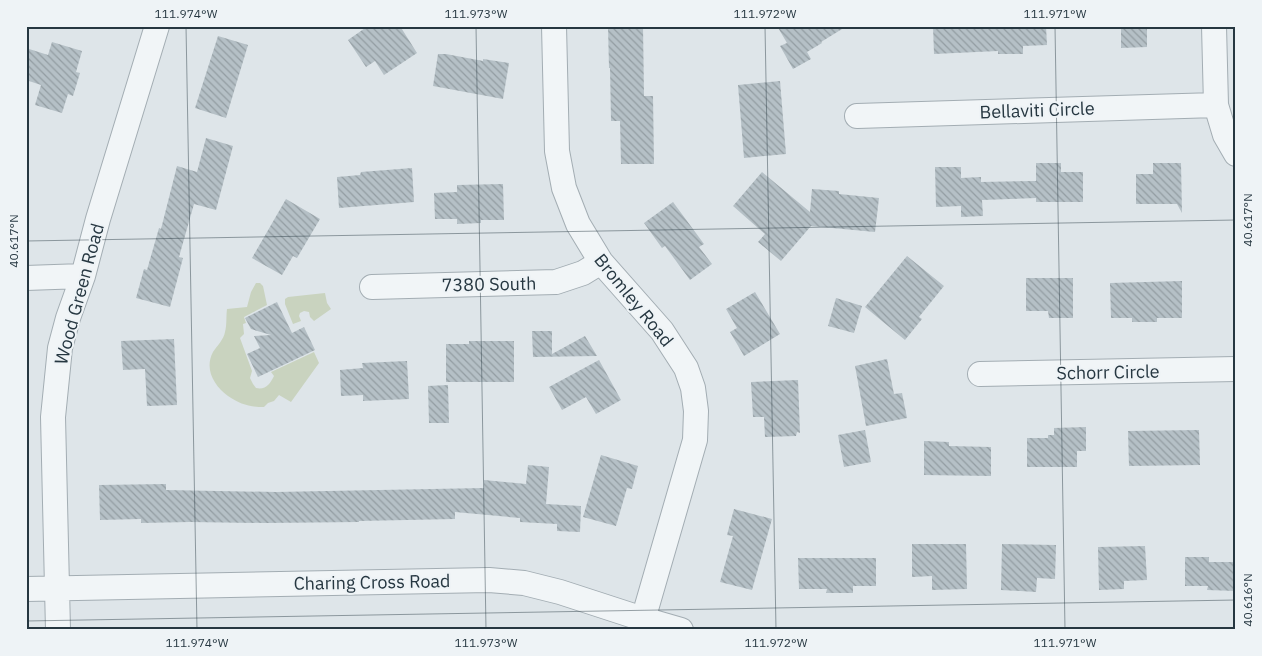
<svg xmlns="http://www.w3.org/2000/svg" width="1262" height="656" viewBox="0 0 1262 656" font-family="'IBM Plex Sans',sans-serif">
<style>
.green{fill:#c9d3bf}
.building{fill:url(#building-back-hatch)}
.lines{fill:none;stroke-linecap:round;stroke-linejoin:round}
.minor-casing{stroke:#a3adb3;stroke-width:26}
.minor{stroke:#f1f5f7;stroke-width:24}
.ticks{fill:none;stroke:#263741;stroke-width:1;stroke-opacity:0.45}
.labels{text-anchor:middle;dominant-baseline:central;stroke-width:4;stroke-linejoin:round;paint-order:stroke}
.street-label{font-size:18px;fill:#263741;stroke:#eef3f6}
.neatline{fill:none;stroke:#263741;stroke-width:2}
.ticks-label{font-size:12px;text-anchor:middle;fill:#263741}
</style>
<defs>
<pattern id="building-back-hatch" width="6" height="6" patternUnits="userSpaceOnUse" patternTransform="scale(1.25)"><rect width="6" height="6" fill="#b5c0c6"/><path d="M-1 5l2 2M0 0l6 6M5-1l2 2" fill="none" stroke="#939da2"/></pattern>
</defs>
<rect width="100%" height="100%" fill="#dee5e9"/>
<path class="green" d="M 256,283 L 260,283 L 263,286 L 267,305 L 244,317 L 246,323 L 243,324 L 244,334 L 240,338 L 252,371 L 250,378 L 253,384 L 256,388 C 266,390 270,384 274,376 L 271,372 L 314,352 L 319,363 L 291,402 L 279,395 L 274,401 L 268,403 L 264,407 C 249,407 240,404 228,396 C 214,386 204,369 213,352 C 217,346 224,339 225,332 C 227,325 226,316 227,309 L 247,307 L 251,292 Z
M 325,293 L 327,303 L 331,309 L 314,321 L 310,317 L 309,312 L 304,311 L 300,313 L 299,316 L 301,321 L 293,324 L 285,304 L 285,299 L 288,297 Z"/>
<path class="building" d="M 368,26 L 400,26 L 417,53 L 384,75 L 375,61 L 366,67 L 348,40 Z
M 608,26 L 643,26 L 644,96 L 653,96 L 654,164 L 621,164 L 620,121 L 611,121 L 610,68 L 609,68 Z
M 777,26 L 847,26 L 821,42 L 822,43 L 807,52 L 811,59 L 793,69 L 780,46 L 787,43 Z
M 933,26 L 1046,26 L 1047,45 L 1023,46 L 1023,54 L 998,54 L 998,51 L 934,54 Z
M 1121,26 L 1147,26 L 1147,47 L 1121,48 Z
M 218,36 L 248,45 L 226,118 L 195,108 Z
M 52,42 L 82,51 L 76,72 L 80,73 L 73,96 L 68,94 L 62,113 L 35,105 L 41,85 L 26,80 L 26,48 L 48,55 Z
M 438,54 L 446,54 L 483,61 L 483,59 L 509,63 L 503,99 L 433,86 Z
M 780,81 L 786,154 L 744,158 L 738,85 Z
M 206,138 L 233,146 L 216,210 L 194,204 L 179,257 L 183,258 L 170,307 L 136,298 L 144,269 L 147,270 L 159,228 L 161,229 L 177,166 L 197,172 Z
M 1036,163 L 1061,163 L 1061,172 L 1083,172 L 1083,202 L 1036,202 L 1036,198 L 982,200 L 983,216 L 961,217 L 961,206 L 936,207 L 935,167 L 961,167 L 961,178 L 981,177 L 981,182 L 1036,181 Z
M 1153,163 L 1181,163 L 1182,213 L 1177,204 L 1136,204 L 1136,174 L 1153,174 Z
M 412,168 L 414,202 L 339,208 L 337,177 L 360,175 L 361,172 Z
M 762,172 L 810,212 L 812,189 L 839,191 L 839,194 L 879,198 L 875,232 L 811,226 L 781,261 L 758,242 L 765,234 L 733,206 Z
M 503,184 L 504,220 L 481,220 L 481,223 L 457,224 L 457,219 L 435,219 L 434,193 L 457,192 L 457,185 Z
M 286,199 L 320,219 L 297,258 L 293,256 L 282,275 L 252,258 Z
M 673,202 L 704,244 L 699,247 L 712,264 L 690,280 L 665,246 L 662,248 L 644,223 Z
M 907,256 L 944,286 L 919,317 L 922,319 L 905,340 L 865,307 Z
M 1026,278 L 1073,278 L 1073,318 L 1049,318 L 1048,311 L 1026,311 Z
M 1182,281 L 1182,318 L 1157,318 L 1157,322 L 1132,322 L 1132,318 L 1111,318 L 1110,283 Z
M 755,292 L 780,334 L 744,356 L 730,332 L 737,328 L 726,309 Z
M 836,298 L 862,306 L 854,333 L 828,326 Z
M 277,302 L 292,333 L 304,327 L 315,350 L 258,377 L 247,354 L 260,348 L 254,336 L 271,335 L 251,329 L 245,318 Z
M 532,331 L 552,331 L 552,354 L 585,336 L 597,356 L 533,357 Z
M 174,339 L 177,405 L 147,406 L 145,369 L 123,370 L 121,341 Z
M 469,341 L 514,341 L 514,382 L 446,382 L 446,344 L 469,344 Z
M 887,359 L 894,394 L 902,393 L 907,418 L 866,426 L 855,366 Z
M 599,360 L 621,400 L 596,414 L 586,397 L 562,410 L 549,387 Z
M 407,361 L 409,399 L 363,401 L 363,395 L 341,396 L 340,370 L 363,368 L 362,363 Z
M 798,380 L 800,433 L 797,432 L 796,436 L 765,437 L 764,417 L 753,417 L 751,382 Z
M 448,385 L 449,423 L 429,423 L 428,386 Z
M 1086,427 L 1086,451 L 1077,451 L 1077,467 L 1027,467 L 1027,438 L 1048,438 L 1048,435 L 1054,435 L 1054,428 Z
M 865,430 L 871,462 L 844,467 L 838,435 Z
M 1199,430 L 1200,465 L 1129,466 L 1128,431 Z
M 924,441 L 949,442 L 949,446 L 991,447 L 991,476 L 924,475 Z
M 601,455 L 638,466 L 632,489 L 627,488 L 616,526 L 583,517 Z
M 528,465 L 549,467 L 546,504 L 581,506 L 580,532 L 557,531 L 557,524 L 520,522 L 520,518 L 455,512 L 455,519 L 359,521 L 359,522 L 265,523 L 190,522 L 141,523 L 141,519 L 100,520 L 99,485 L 166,484 L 166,490 L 276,492 L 484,488 L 484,480 L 526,484 Z
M 734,509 L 772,519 L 752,590 L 720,582 L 733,536 L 727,535 Z
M 912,544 L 966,544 L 967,589 L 932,590 L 932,576 L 912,577 Z
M 1002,544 L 1056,545 L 1055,579 L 1037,578 L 1036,592 L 1001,590 Z
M 1145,546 L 1147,580 L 1124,581 L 1124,589 L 1099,590 L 1098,547 Z
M 1185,557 L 1209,557 L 1209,562 L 1236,562 L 1236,591 L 1207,590 L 1208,586 L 1185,586 Z
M 798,558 L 876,558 L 876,586 L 853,586 L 853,593 L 826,593 L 827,589 L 799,589 Z"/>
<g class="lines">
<g class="minor-casing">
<path id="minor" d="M 554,26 L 557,151 L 564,188 L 578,224 L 601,262 L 662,331 L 686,368 L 693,388 L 696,411 L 695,440 L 640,630
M 1214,26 L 1216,105 L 1225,135 L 1236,154
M 857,116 L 1216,105
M 26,278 L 83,276
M 372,287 L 556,282 L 583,273 L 601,262
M 980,374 L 1236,369
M 26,589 L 489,580 L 524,583 L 560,592 L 643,619 L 681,630
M 58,630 L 53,417 L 60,348 L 68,318 L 83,276 L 98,219 L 157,26"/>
</g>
<use href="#minor" class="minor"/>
</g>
<path class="ticks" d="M 186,26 L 197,630M 476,26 L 486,630M 765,26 L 776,630M 1055,26 L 1065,630M 26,241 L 1236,220M 26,621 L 1236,600"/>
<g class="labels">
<g class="street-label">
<text transform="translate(1037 110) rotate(-2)">Bellaviti Circle</text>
<text transform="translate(489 284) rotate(-1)">7380 South</text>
<text transform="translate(79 294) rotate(-75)">Wood Green Road</text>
<text transform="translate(634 300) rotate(51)">Bromley Road</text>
<text transform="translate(1108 372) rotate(-1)">Schorr Circle</text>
<text transform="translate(372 582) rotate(-1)">Charing Cross Road</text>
</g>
</g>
<rect width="1262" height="656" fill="none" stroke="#eef3f6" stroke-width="55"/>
<rect x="28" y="28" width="1206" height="600" class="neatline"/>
<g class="ticks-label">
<text x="186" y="18">111.974°W</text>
<text x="476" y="18">111.973°W</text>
<text x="765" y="18">111.972°W</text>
<text x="1055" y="18">111.971°W</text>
<text transform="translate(1248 220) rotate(-90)" y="4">40.617°N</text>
<text transform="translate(14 241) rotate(-90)" y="4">40.617°N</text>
<text transform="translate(1248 600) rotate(-90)" y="4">40.616°N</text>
<text x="197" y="647">111.974°W</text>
<text x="486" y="647">111.973°W</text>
<text x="776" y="647">111.972°W</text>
<text x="1065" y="647">111.971°W</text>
</g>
</svg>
